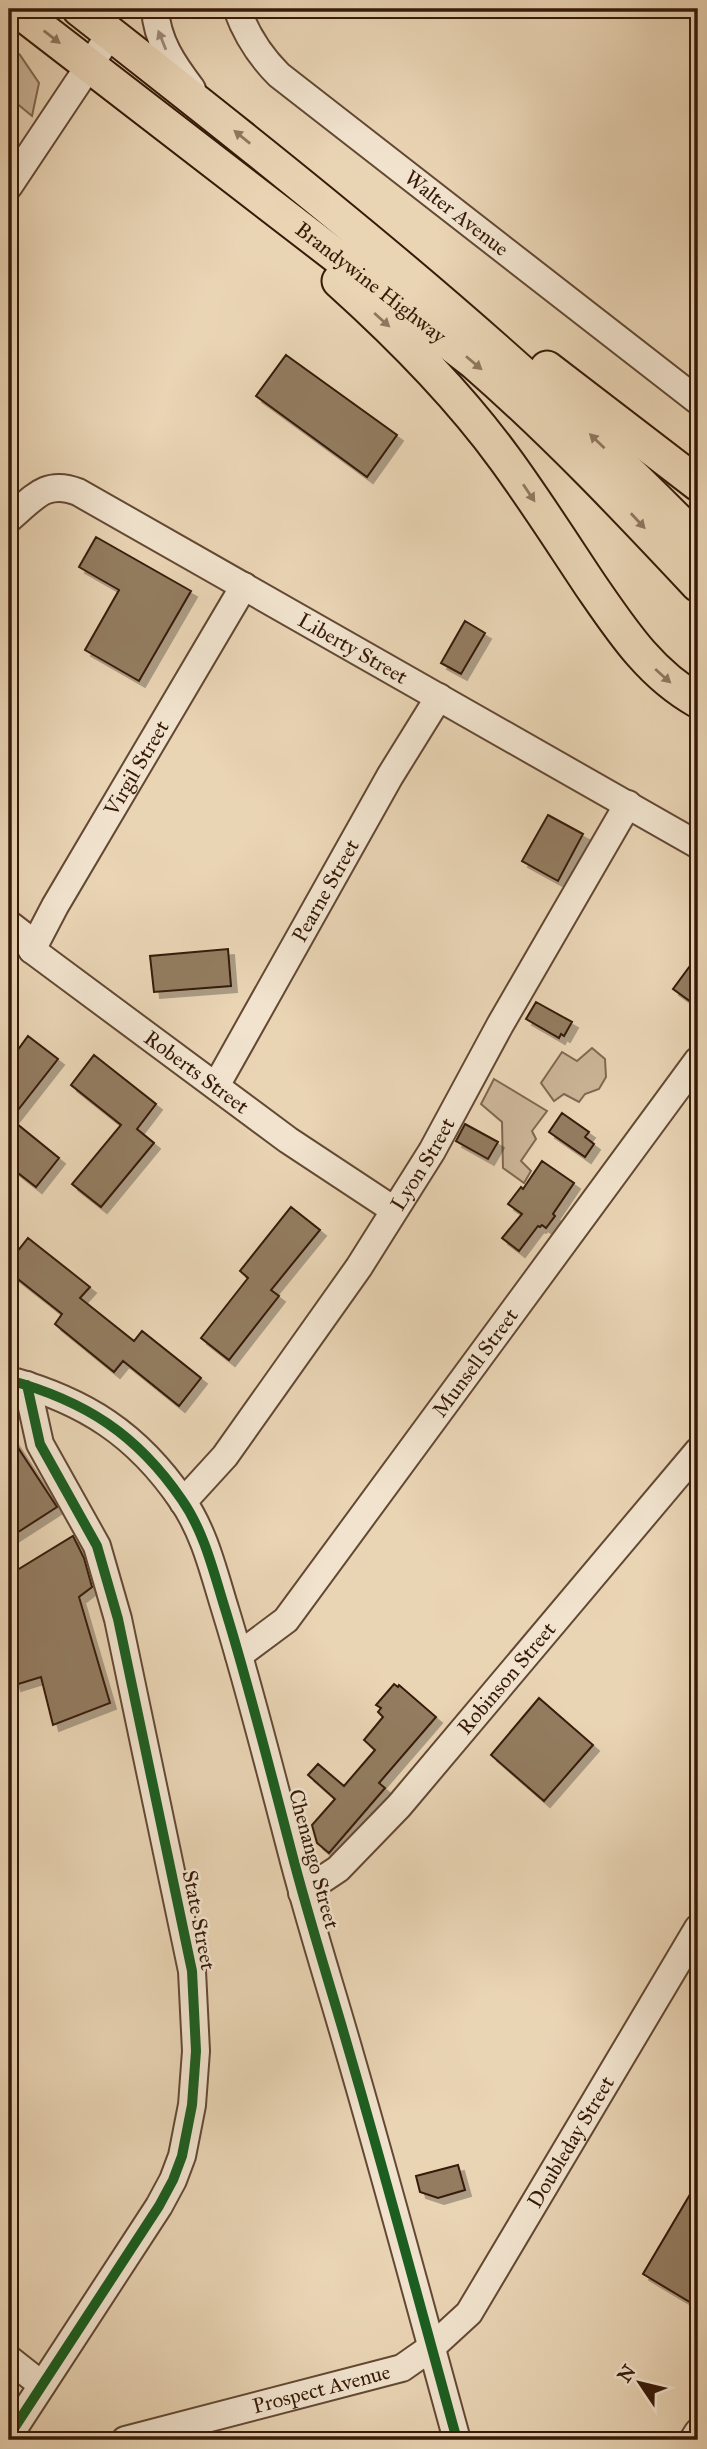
<svg xmlns="http://www.w3.org/2000/svg" width="707" height="2449" viewBox="0 0 707 2449" font-family="'IM FELL Great Primer',serif">
<style>
.green{fill:#cbb497;stroke:#806750;stroke-width:2}
.building{fill:#937b61;stroke:#361a08;stroke-width:2;filter:url(#shadow)}
.lines{fill:none;stroke-linecap:round;stroke-linejoin:round}
.minor-casing{stroke:#634833;stroke-width:30}
.major-casing{stroke:#361a08;stroke-width:37}
.minor{stroke:#f1e3ce;stroke-width:26}
.major{stroke:#e9d4b4;stroke-width:33}
.cycleway-casing{stroke:#f1e3ce;stroke-width:15}
.cycleway{stroke:#1b5e20;stroke-width:10}
.oneway{fill:#90775e}
.oneway2{fill:#9d8975}
.labels{text-anchor:middle;dominant-baseline:central;stroke-width:5;stroke-linejoin:round;paint-order:stroke}
.street-label{font-size:21px;fill:#361a08;stroke:#f1e3ce}
</style>
<defs>
<filter id="shadow"><feDropShadow dx="6" dy="6" stdDeviation="0" flood-color="#0004"/></filter>
</defs>
<rect width="100%" height="100%" fill="#e9d4b4"/>
<filter id="stains"><feTurbulence type="fractalNoise" baseFrequency=".00286" numOctaves="4"/><feColorMatrix values="0 0 0 0 .2 0 0 0 0 .09 0 0 0 0 .02 0 0 0 .5 -.17"/></filter>
<radialGradient id="worn" r=".72"><stop offset=".6" stop-color="#630" stop-opacity="0"/><stop offset="1" stop-color="#630" stop-opacity=".3"/></radialGradient>
<path class="green" d="M 9,46 L 20,55 L 39,83 L 32,116 L 9,97 Z
M 592,1048 L 605,1059 L 606,1077 L 599,1089 L 585,1094 L 579,1102 L 564,1094 L 554,1101 L 541,1083 L 562,1052 L 577,1061 Z
M 494,1079 L 547,1111 L 532,1131 L 536,1139 L 521,1161 L 531,1171 L 524,1183 L 503,1168 L 502,1122 L 481,1104 Z"/>
<path class="building" d="M 286,355 L 397,435 L 367,477 L 256,396 Z
M 96,537 L 191,591 L 139,681 L 85,650 L 119,590 L 79,567 Z
M 465,621 L 485,633 L 461,674 L 441,663 Z
M 548,815 L 583,834 L 558,881 L 522,861 Z
M 228,949 L 231,986 L 154,992 L 150,956 Z
M 698,955 L 698,1007 L 673,989 Z
M 536,1002 L 572,1022 L 564,1036 L 561,1034 L 559,1038 L 526,1019 Z
M 28,1036 L 58,1059 L 11,1119 L 59,1158 L 36,1187 L 9,1166 L 9,1062 Z
M 94,1055 L 156,1104 L 137,1129 L 154,1143 L 101,1207 L 72,1184 L 121,1125 L 71,1085 Z
M 562,1113 L 589,1132 L 585,1137 L 594,1144 L 585,1157 L 549,1132 Z
M 465,1124 L 498,1142 L 488,1159 L 456,1141 Z
M 542,1161 L 574,1183 L 553,1214 L 555,1216 L 546,1228 L 542,1225 L 540,1227 L 538,1226 L 519,1251 L 502,1238 L 522,1214 L 508,1204 L 521,1187 L 523,1189 Z
M 291,1207 L 320,1230 L 271,1290 L 279,1296 L 229,1360 L 201,1338 L 248,1278 L 240,1271 Z
M 28,1238 L 90,1287 L 80,1298 L 134,1341 L 142,1331 L 201,1378 L 179,1406 L 123,1361 L 114,1372 L 55,1324 L 62,1314 L 9,1272 L 9,1262 Z
M 9,1434 L 57,1507 L 9,1538 Z
M 73,1536 L 84,1558 L 92,1587 L 79,1597 L 110,1703 L 53,1725 L 41,1677 L 15,1685 L 9,1664 L 9,1575 Z
M 394,1684 L 398,1687 L 399,1685 L 436,1717 L 379,1783 L 385,1788 L 329,1853 L 317,1843 L 312,1825 L 335,1799 L 308,1775 L 318,1764 L 344,1786 L 375,1750 L 364,1740 L 383,1717 L 378,1712 L 381,1708 L 376,1705 Z
M 539,1698 L 593,1745 L 544,1801 L 491,1755 Z
M 458,2165 L 465,2190 L 438,2198 L 420,2192 L 416,2176 Z
M 698,2181 L 698,2307 L 643,2274 Z"/>
<g class="lines">
<g class="minor-casing">
<g id="minor">
<path d="M 155,9 C 157,41 173,64 192,89"/>
<path id="s1" d="M 237,9 C 246,34 260,56 279,75 L 698,401"/>
<path d="M 9,186 L 111,33"/>
<path id="s2" d="M 9,519 C 33,499 45,479 78,492 L 698,845"/>
<path id="s3" d="M 9,924 L 22,934 L 32,950 L 288,1140 L 394,1210"/>
<path id="s4" d="M 32,950 L 55,906 L 244,586"/>
<path id="s5" d="M 216,1086 L 390,776 L 439,697"/>
<path d="M 9,1380 C 85,1401 137,1434 182,1500 C 205,1533 214,1574 226,1612 C 250,1690 270,1770 291,1850 C 309,1920 331,1988 351,2058 C 388,2185 422,2313 457,2440"/>
<path id="s6" d="M 183,1502 L 225,1456 L 359,1267 L 432,1151 L 500,1025 L 628,804"/>
<path id="s7" d="M 239,1655 L 286,1620 L 698,1060"/>
<path id="s8" d="M 302,1893 L 338,1869 L 399,1806 L 698,1451"/>
<path d="M 9,2359 L 42,2385"/>
<path d="M 9,2436 L 159,2206 L 173,2180 L 182,2156 L 192,2105 L 196,2051 L 192,1971 L 118,1619 L 97,1546 L 40,1444 L 27,1385"/>
<path id="s9" d="M 125,2440 L 402,2368 L 432,2347 L 469,2313 L 698,1928"/>
<path d="M 693,2440 L 698,2432"/>
</g>
</g>
<g class="major-casing">
<g id="major">
<path id="s10" d="M 16,9 L 475,363 C 554,432 626,508 698,585"/>
<path d="M 79,9 C 293,177 508,346 698,541"/>
<path d="M 339,281 C 399,335 457,393 505,459 C 535,500 563,544 591,586 C 622,631 650,674 698,701"/>
<path d="M 547,368 L 698,484"/>
</g>
</g>
<use href="#minor" class="minor"/>
<use href="#major" class="major"/>
<g class="cycleway-casing">
<path id="cycleway" d="M 9,1380 C 85,1401 137,1434 182,1500 C 205,1533 214,1574 226,1612 C 250,1690 270,1770 291,1850 C 309,1920 331,1988 351,2058 C 388,2185 422,2313 457,2440
M 9,2436 L 159,2206 L 173,2180 L 182,2156 L 192,2105 L 196,2051 L 192,1971 L 118,1619 L 97,1546 L 40,1444 L 27,1385"/>
</g>
<use href="#cycleway" class="cycleway"/>
</g>
<defs><path id="oneway-solid" d="M-6-.8H1V-3.2L6.5 0L1 3.2V.8H-6Z" transform="scale(1.75)"/></defs>
<g class="oneway">
<use href="#oneway-solid" transform="translate(52 37) rotate(38)"/>
<use href="#oneway-solid" transform="translate(242 137) rotate(-141)"/>
<use href="#oneway-solid" transform="translate(382 320) rotate(42)"/>
<use href="#oneway-solid" transform="translate(474 363) rotate(40)"/>
<use href="#oneway-solid" transform="translate(597 441) rotate(-136)"/>
<use href="#oneway-solid" transform="translate(529 493) rotate(56)"/>
<use href="#oneway-solid" transform="translate(638 521) rotate(47)"/>
<use href="#oneway-solid" transform="translate(663 676) rotate(42)"/>
</g>
<use class="oneway2" href="#oneway-solid" transform="translate(162 40) rotate(-112)"/>
<g class="labels">
<g class="street-label">
<text stroke="none"><textPath href="#s1" startOffset="304">Walter Avenue</textPath></text>
<text stroke="none"><textPath href="#s10" startOffset="448">Brandywine Highway</textPath></text>
<text stroke="none"><textPath href="#s2" startOffset="396">Liberty Street</textPath></text>
<text stroke="none"><textPath href="#s4" startOffset="210">Virgil Street</textPath></text>
<text stroke="none"><textPath href="#s5" startOffset="224">Pearne Street</textPath></text>
<text stroke="none"><textPath href="#s3" startOffset="240">Roberts Street</textPath></text>
<text stroke="none"><textPath href="#s6" startOffset="415">Lyon Street</textPath></text>
<text stroke="none"><textPath href="#s7" startOffset="378">Munsell Street</textPath></text>
<text stroke="none"><textPath href="#s8" startOffset="298">Robinson Street</textPath></text>
<text transform="translate(314 1859) rotate(75)">Chenango Street</text>
<text transform="translate(199 1920) rotate(79)">State Street</text>
<text stroke="none"><textPath href="#s9" startOffset="572">Doubleday Street</textPath></text>
<text stroke="none"><textPath href="#s9" startOffset="203">Prospect Avenue</textPath></text>
</g>
</g>
<rect width="707" height="2449" fill="none" stroke="#e9d4b4" stroke-width="35"/>
<rect x="10" y="10" width="686" height="2428" fill="none" stroke="#361a08" stroke-width="3.5"/>
<rect x="18" y="18" width="672" height="2414" fill="none" stroke="#361a08" stroke-width="2"/>
<g transform="translate(640 2383) rotate(305)" stroke="#f1e3ce" stroke-width="5" paint-order="stroke">
<path d="M0-5L12 26L0 18L-12 26Z" fill="#361a08"/>
<text y="-10" font-size="19" font-weight="bold" text-anchor="middle" fill="#361a08">N</text>
</g>
<rect width="100%" height="100%" filter="url(#stains)"/>
<rect width="100%" height="100%" fill="url(#worn)"/>
</svg>
